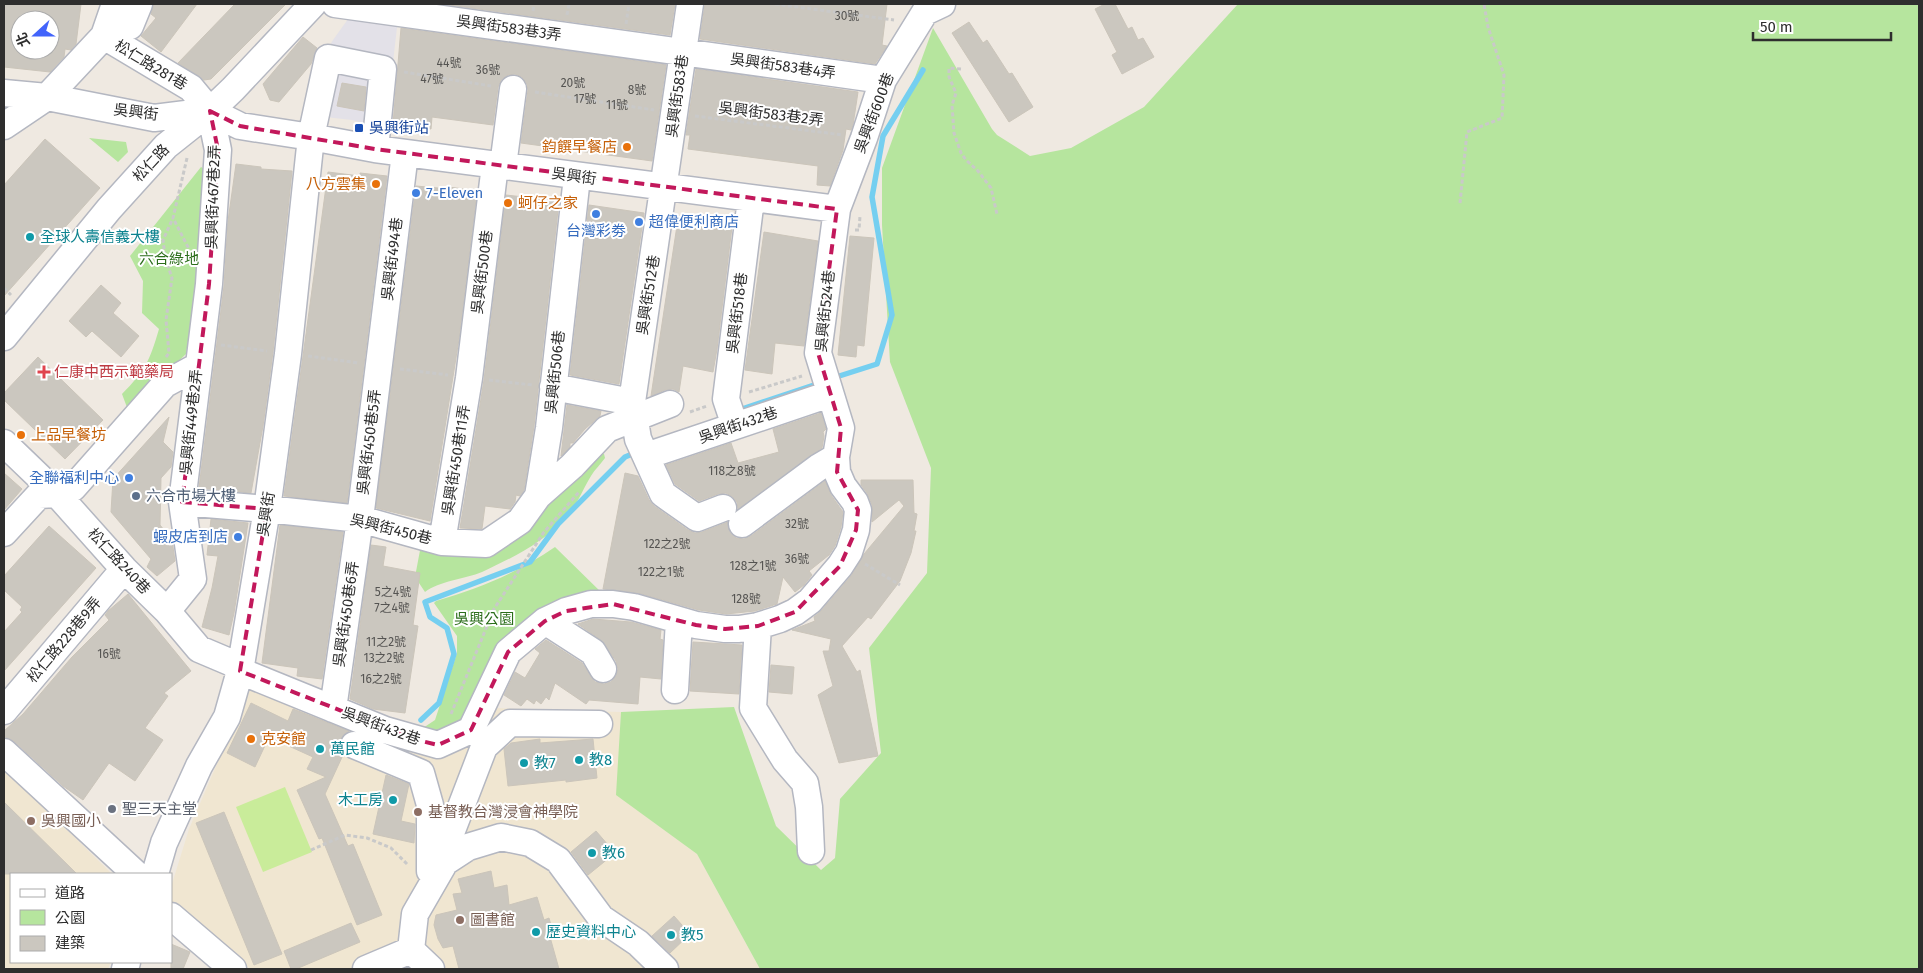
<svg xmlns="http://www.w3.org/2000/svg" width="1923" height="973" viewBox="0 0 1923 973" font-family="'Fira Sans','Noto Sans TC',sans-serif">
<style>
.industrial{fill:#e3e1e8}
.education{fill:#f0e6d1}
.green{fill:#b6e59e}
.pitch{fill:#c9ec9a}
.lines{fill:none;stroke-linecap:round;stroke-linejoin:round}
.stream{stroke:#75cff0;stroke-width:5.5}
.building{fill:#cbc7bf;stroke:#cbc5ba;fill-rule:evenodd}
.minor-casing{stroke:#b4b7c1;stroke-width:29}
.path{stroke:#c9c9c9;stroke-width:3;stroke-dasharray:4 2.5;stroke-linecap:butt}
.minor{stroke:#fff;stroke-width:26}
.marked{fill:none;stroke:#c2185b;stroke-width:4;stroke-dasharray:10 6;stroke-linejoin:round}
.transit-dot{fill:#1a4fb4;stroke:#fff;stroke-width:2}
.food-dot{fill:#e8710a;stroke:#fff;stroke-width:2}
.shop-dot{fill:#3f7fe0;stroke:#fff;stroke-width:2}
.culture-dot{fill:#0f9aa8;stroke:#fff;stroke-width:2}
.health-dot{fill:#e0444e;stroke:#fff;stroke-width:2}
.service-dot{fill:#5c6f8a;stroke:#fff;stroke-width:2}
.worship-dot{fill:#6b7280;stroke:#fff;stroke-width:2}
.education-dot{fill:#8d6e63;stroke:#fff;stroke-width:2}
.labels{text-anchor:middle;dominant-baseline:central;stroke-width:4;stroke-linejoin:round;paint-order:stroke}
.number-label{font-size:12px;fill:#555452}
.street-label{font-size:15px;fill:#2e2e2e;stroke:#fff}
.transit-label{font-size:15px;fill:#164399;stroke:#fff;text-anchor:start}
.food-label{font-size:15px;fill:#c56008;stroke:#fff;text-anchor:start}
.shop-label{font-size:15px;fill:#366cbe;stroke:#fff;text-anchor:start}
.culture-label{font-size:15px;fill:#0d838f;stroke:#fff;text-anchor:start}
.park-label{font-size:15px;fill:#2c6e1b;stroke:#fff}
.health-label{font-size:15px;fill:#be3a42;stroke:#fff;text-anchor:start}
.service-label{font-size:15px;fill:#4e5e75;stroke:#fff;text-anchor:start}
.worship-label{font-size:15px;fill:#5b616d;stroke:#fff;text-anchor:start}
.education-label{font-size:15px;fill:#785e54;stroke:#fff;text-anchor:start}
</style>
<rect width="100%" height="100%" fill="#efe9e1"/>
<path class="industrial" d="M 351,15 L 398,19 L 393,62 L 371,125 L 352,120 L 307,115 L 314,72 L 333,40 Z"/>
<path class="education" d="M 251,685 L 437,757 L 495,708 L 621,712 L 617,795 L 697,854 L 760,969 L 250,969 L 171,901 L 171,887 L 189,829 Z
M 4,768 L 112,874 L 11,874 L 11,962 L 111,962 L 108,969 L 4,969 Z"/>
<path class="green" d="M 1238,4 L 1919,4 L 1919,969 L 760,969 L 697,854 L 616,795 L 621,712 L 734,707 L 776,826 L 821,870 L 835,858 L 840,799 L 881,753 L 869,648 L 927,573 L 931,468 L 890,362 L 882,225 L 882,168 L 933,28 L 992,129 L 997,135 L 1030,156 L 1071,148 L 1144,107 Z
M 89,138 L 126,142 L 128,152 L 118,162 Z
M 201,167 L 214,175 L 186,354 L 128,410 L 122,394 C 145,371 150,360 159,329 L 142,313 L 143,281 L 130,256 Z
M 598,453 L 604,454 L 605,458 C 601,464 595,469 591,476 C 583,489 578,503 568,515 C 547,541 512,558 482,572 C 465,579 439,581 425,592 L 415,577 L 421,545 L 481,552 Z
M 555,547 L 605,596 L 566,602 L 459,732 L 420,730 L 435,720 L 457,653 L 457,636 L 434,603 L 436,601 C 480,588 517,573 555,547 Z"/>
<path class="pitch" d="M 285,787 L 312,852 L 263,872 L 236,807 Z"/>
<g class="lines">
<path class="stream" d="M 833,378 L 877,364 L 892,315 L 872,197 L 883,136 L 923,70
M 736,411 L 820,383
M 421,720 L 439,703 L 454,654 L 447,628 L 430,617 L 425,602 L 530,562 L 558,524 L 625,457 L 637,452"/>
</g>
<path class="building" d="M 4,4 L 81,4 L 76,44 L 71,50 L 65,49 L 64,57 L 50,72 L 4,67 ZM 20,16 L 50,20 L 50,50 L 20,50 Z
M 154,4 L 197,4 L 161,52 L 141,36 L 156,18 L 151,14 Z
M 235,4 L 286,4 L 211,79 L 204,80 L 178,63 Z
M 442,4 L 675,4 L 670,35 Z
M 705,4 L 887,4 L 882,45 L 887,46 L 875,64 L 700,39 Z
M 1105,4 L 1115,4 L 1128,29 L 1132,27 L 1138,40 L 1143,38 L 1154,57 L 1122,74 L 1112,55 L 1117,52 L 1095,9 Z
M 969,22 L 983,43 L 987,40 L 1009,74 L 1012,73 L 1033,107 L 1009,122 L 952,33 Z
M 401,28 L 666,65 L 652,161 L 521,143 L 528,90 L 527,84 L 522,77 L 515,74 L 508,75 L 501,80 L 498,87 L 493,125 L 432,117 L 431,129 L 393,124 Z
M 303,37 L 317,48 L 311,64 L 279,102 L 270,100 L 263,84 Z
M 696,69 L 858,92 L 853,125 L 851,130 L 846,129 L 843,150 L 830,186 L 817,185 L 818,166 L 688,149 L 690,135 L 686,135 Z
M 342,83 L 366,87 L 364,111 L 337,106 Z
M 45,139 L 100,188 L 4,296 L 4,185 Z
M 236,164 L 261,167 L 261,169 L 292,171 L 273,352 L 263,426 L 251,493 L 199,488 L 224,286 L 228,221 Z
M 328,172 L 360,176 L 360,173 L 387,176 L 347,503 L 284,496 Z
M 416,186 L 449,189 L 449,187 L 477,191 L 459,339 L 430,521 L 376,508 Z
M 506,195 L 559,201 L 534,426 L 524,490 L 520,496 L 516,495 L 515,502 L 510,509 L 485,506 L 482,529 L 460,528 L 484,380 Z
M 589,205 L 644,213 L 619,384 L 570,375 Z
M 678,219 L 732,227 L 717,349 L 713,372 L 683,366 L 679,392 L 673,389 L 665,390 L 651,396 Z
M 764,232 L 818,241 L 804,346 L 775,343 L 772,374 L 745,370 Z
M 850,236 L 874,238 L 864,346 L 857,345 L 856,357 L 838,355 Z
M 101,285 L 121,303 L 113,313 L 139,336 L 121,357 L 92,331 L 86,337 L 69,321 Z
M 38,357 L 103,420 L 65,459 L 4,400 L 4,393 Z
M 567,405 L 601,411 L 600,416 L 585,429 L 573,443 L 570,443 L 570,447 L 561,456 Z
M 821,413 L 826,429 L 823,432 L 824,436 L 822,448 L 738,509 L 737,502 L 733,497 L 726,493 L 718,494 L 699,501 L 675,484 L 666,465 L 731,443 L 738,463 L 779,452 L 773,429 Z
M 169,417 L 163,442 L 173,452 L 171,467 L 161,478 L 160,525 L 172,540 L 175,561 L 157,576 L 147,567 L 151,559 L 111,512 L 113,479 Z
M 4,473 L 22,489 L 4,510 Z
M 625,473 L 638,476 L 649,500 L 654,506 L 688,530 L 695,533 L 702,532 L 728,522 L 730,533 L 736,538 L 744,539 L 751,536 L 825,481 L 831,495 L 843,512 L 841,527 L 835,546 L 829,555 L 809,571 L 812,575 L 804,585 L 795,592 L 783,577 L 777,604 L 755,611 L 726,614 L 699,610 L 638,593 L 603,589 Z
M 861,480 L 913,480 L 914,513 L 917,514 L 914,531 L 916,531 L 911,553 L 900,581 L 871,619 L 868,617 L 842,646 L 857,672 L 860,670 L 878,756 L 839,763 L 818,695 L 833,686 L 823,651 L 829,651 L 831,639 L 792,630 L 815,621 L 814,617 L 821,611 L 851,576 L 864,554 L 904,506 L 899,500 L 872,522 L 872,505 L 867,493 L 861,485 Z
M 211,519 L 248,523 L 234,613 L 229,635 L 202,627 L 212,588 L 218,556 L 207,555 Z
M 280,525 L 343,532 L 322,679 L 297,676 L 298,668 L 262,663 Z
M 49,526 L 96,568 L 4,671 L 4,632 L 22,612 L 20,610 L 22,607 L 4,590 L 4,576 Z
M 371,545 L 386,547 L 383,566 L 420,573 L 413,625 L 418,626 L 405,713 L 373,709 L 350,699 Z
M 128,594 L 191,671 L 164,693 L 168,696 L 145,728 L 163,740 L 135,781 L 109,763 L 83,800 L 63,786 L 14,741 L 5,737 L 4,731 L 23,714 L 72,657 L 109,620 L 105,615 L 108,611 Z
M 593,619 L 631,622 L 661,630 L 660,639 L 663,640 L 661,679 L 640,677 L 638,704 L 589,700 L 586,704 L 555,683 L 549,700 L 546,697 L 541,704 L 536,700 L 534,704 L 527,699 L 521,706 L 504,695 L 515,672 L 525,678 L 540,653 L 535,649 L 546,640 L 582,663 L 595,682 L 604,684 L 611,682 L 616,676 L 618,669 L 616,661 L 601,640 L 578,624 Z
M 693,642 L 742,645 L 739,694 L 690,691 Z
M 771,665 L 794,667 L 792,694 L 769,692 Z
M 251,703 L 288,721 L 293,709 L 349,731 L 345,733 L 340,740 L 339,747 L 343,755 L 325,794 L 348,846 L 353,844 L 382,915 L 357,925 L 322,838 L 319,839 L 297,790 L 326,777 L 307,769 L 313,757 L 269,737 L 255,767 L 227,753 Z
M 540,739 L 540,743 L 593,739 L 597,778 L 566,782 L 566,780 L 508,786 L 504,749 L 511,743 Z
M 386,775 L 409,784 L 401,821 L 415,824 L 414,843 L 373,834 Z
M 4,802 L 77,874 L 4,874 Z
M 224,812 L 282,954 L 254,965 L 196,823 Z
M 596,831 L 615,853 L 588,875 L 571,852 Z
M 491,871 L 494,888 L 507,885 L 509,905 L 537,897 L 544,920 L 549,918 L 554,936 L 550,937 L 559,969 L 459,969 L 453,946 L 443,948 L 438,939 L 434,925 L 436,915 L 457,910 L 453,894 L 462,893 L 458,879 Z
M 674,916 L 690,934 L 670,953 L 652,936 Z
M 351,923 L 360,942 L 296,969 L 291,969 L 284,951 Z
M 171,944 L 190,952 L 183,969 L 171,969 Z"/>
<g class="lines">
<g class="minor-casing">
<path id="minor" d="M 335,4 L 883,80
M 690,4 L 632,402 L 638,439 L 663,494 L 697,518 L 723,508
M 104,36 L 191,88 L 210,111 L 218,150 L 209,284 L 182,502 L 193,579 L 167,611
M 104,36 L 130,26 L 139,4
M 4,93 L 47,97 L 154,118 L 210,111 L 240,126 L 311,137 L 375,149 L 837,209
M 4,126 L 47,97 L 104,36 L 115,4
M 503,166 L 513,89
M 4,337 L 109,209 L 166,146 L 210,111 L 233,89 L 313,4
M 553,387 L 632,402
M 735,426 L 726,399 L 751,199
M 4,443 L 57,494 L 124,569 L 167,611 L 199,649 L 232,663 L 240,671 L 385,730 L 438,745 L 471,730 L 508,652 L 545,621 L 566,611 L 591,604 L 613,604 L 634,607 L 696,625 L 725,629 L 739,629 L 758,626 L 780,619 L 795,612 L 810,601 L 840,566 L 849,552 L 856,530 L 858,510 L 855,502 L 843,486 L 837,472 L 836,457 L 841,428 L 818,353 L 837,209 L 864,138 L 883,80 L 925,12 L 942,4
M 646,456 L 830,394
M 538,496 L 572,466 L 607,429 L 670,404
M 182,502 L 267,509 L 360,519 L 442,542 L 486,544 L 520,521 L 538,496 L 549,428 L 577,177
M 742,524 L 819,467 L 836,457
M 4,533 L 39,495 L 57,494 L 73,488 L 165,384 L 198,366
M 442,542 L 469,378 L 495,165
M 545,621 L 593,652 L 603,669
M 758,626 L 753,708 L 785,760 L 805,783 L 809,807 L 811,851
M 675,690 L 679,620
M 333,709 L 360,519 L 405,153
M 4,711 L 124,569
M 354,745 L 421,773 L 430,805 L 430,871
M 4,752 L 136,874
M 436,872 L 484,747 L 510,723 L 599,724
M 155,874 L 164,843 L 199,766 L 227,717 L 240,671 L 267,509 L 288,354 L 311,137 L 328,58 L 383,69 L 375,149
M 171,916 L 233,969
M 125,969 L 127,962
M 366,969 L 411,950
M 431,969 L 411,950 L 415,914 L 445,862 L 468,847 L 501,837 L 530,843 L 558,860 L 601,918 L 638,943 L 665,969"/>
</g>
<path class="path" d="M 775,4 L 894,20
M 533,11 L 534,4
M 567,15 L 569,4
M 626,24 L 629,4
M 961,69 L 949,68 L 949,77 L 956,93 L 952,105 L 954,133 L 961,153 L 966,160 L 978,171 L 991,188 L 997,214
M 404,72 L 491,86
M 535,92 L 654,110
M 695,116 L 843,135
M 187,158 L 173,218 L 189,249
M 1460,203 L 1467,132 L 1502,118 L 1504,75 L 1488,27 L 1484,4
M 855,230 L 859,230 L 860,216
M 4,288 L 11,295
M 221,345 L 267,351
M 308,356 L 359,363
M 166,357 L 169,353 L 166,320 L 172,278 L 165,257 L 163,240 L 173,218
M 400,369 L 448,375
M 489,380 L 533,385
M 749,392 L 802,376
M 690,412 L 707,406
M 865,564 L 900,585
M 451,714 L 494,609 L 544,532 L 579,492
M 311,850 L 345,835 L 367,838 L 391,848 L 408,865"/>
<use href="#minor" class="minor"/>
</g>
<path class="marked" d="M 210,111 L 240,126 L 375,149 L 837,209 L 818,353 L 841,428 L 837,472 L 858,510 L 856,530 L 840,566 L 795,612 L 758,626 L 725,629 L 696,625 L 613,604 L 566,611 L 545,621 L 508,652 L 471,730 L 438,745 L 413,739 L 240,671 L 267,509 L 182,502 L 209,284 L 218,150 Z"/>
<rect class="transit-dot" x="354" y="123" width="10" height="10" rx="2.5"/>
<g class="food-dot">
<circle cx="627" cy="147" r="5"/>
<circle cx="376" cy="184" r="5"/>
<circle cx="508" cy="203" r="5"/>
<circle cx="21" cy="435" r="5"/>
<circle cx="251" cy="739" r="5"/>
</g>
<g class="shop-dot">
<circle cx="416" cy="193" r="5"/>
<circle cx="596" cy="214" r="5"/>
<circle cx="639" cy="222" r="5"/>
<circle cx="129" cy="478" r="5"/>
<circle cx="238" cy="537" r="5"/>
</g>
<g class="culture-dot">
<circle cx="30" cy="237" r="5"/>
<circle cx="320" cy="749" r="5"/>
<circle cx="579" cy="760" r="5"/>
<circle cx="524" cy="763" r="5"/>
<circle cx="393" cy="800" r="5"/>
<circle cx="592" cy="853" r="5"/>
<circle cx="536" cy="932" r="5"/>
<circle cx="671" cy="935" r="5"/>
</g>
<path class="health-dot" d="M41.5 364.5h5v5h5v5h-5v5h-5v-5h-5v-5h5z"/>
<circle class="service-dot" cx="136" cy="496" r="5"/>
<circle class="worship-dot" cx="112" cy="809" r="5"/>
<g class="education-dot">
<circle cx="418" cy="812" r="5"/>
<circle cx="31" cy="821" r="5"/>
<circle cx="460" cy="920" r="5"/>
</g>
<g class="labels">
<g class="number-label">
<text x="847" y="16">30號</text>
<text x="449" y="63">44號</text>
<text x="488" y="70">36號</text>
<text x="432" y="79">47號</text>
<text x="573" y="83">20號</text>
<text x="637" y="90">8號</text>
<text x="585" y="99">17號</text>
<text x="617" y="105">11號</text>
<text x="732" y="471">118之8號</text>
<text x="797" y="524">32號</text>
<text x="667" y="544">122之2號</text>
<text x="797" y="559">36號</text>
<text x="753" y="566">128之1號</text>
<text x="661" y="572">122之1號</text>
<text x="393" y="592">5之4號</text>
<text x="746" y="599">128號</text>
<text x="392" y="608">7之4號</text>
<text x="386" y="642">11之2號</text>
<text x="109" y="654">16號</text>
<text x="384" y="658">13之2號</text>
<text x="381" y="679">16之2號</text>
</g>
<g class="street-label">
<text transform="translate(509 28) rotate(8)">吳興街583巷3弄</text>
<text transform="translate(151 65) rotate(31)">松仁路281巷</text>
<text transform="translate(783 66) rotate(8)">吳興街583巷4弄</text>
<text transform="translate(677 96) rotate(-82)">吳興街583巷</text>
<text transform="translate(136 112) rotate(7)">吳興街</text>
<text transform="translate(874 113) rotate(-69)">吳興街600巷</text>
<text transform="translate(771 114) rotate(7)">吳興街583巷2弄</text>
<text transform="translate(151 163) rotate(-47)">松仁路</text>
<text transform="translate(574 176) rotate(8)">吳興街</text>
<text transform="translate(213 197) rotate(-88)">吳興街467巷2弄</text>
<text transform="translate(392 259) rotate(-83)">吳興街494巷</text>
<text transform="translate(482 272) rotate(-83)">吳興街500巷</text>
<text transform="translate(648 295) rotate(-81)">吳興街512巷</text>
<text transform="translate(825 311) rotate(-84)">吳興街524巷</text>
<text transform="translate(737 313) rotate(-83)">吳興街518巷</text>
<text transform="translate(555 372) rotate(-84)">吳興街506巷</text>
<text transform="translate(191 422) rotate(-84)">吳興街449巷2弄</text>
<text transform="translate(738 425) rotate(-19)">吳興街432巷</text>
<text transform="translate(369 442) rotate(-83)">吳興街450巷5弄</text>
<text transform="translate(456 460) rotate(-81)">吳興街450巷11弄</text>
<text transform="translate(266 514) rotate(-81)">吳興街</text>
<text transform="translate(391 529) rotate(14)">吳興街450巷</text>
<text transform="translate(119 561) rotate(47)">松仁路240巷</text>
<text transform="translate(346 614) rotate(-82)">吳興街450巷6弄</text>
<text transform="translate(64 640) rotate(-50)">松仁路228巷9弄</text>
<text transform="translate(381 726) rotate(20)">吳興街432巷</text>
</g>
<g class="transit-label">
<text x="369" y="128">吳興街站</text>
</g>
<g class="food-label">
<text x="617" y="147" text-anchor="end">鈞饌早餐店</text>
<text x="366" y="184" text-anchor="end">八方雲集</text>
<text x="518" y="203">蚵仔之家</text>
<text x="31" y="435">上品早餐坊</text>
<text x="261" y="739">克安館</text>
</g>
<g class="shop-label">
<text x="426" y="193">7-Eleven</text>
<text x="649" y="222">超偉便利商店</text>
<text x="596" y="231" text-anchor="middle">台灣彩劵</text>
<text x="119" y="478" text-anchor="end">全聯福利中心</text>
<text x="228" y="537" text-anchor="end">蝦皮店到店</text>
</g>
<g class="culture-label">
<text x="40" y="237">全球人壽信義大樓</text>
<text x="330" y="749">萬民館</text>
<text x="589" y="760">教8</text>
<text x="534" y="763">教7</text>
<text x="383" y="800" text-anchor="end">木工房</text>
<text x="602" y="853">教6</text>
<text x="546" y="932">歷史資料中心</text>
<text x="681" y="935">教5</text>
</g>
<g class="park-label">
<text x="169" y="259">六合綠地</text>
<text x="484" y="619">吳興公園</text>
</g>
<g class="health-label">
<text x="54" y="372">仁康中西示範藥局</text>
</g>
<g class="service-label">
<text x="146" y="496">六合市場大樓</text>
</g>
<g class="worship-label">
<text x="122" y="809">聖三天主堂</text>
</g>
<g class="education-label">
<text x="428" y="812">基督教台灣浸會神學院</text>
<text x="41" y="821">吳興國小</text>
<text x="470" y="920">圖書館</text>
</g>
</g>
<rect width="1923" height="973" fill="none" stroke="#2e2e2e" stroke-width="10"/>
<rect x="10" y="873" width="162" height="90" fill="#ffffff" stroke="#ababab"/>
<rect x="20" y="889" width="25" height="8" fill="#ffffff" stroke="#ababab"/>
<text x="55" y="898" font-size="15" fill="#2e2e2e">道路</text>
<rect x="20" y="910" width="25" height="15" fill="#b6e59e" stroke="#ababab"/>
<text x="55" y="923" font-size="15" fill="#2e2e2e">公園</text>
<rect x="20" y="936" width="25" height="15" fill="#cbc7bf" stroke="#ababab"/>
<text x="55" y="948" font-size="15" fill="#2e2e2e">建築</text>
<g transform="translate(35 35) rotate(249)"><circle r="24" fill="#ffffff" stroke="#ababab"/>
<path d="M0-4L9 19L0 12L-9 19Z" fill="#4264fb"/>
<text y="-8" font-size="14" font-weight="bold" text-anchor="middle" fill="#2e2e2e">北</text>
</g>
<path d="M1753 32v8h138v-8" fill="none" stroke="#2e2e2e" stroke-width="2.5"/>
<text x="1760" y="32" font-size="15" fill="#2e2e2e" stroke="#ffffff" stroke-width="4" paint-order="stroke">50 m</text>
</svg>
